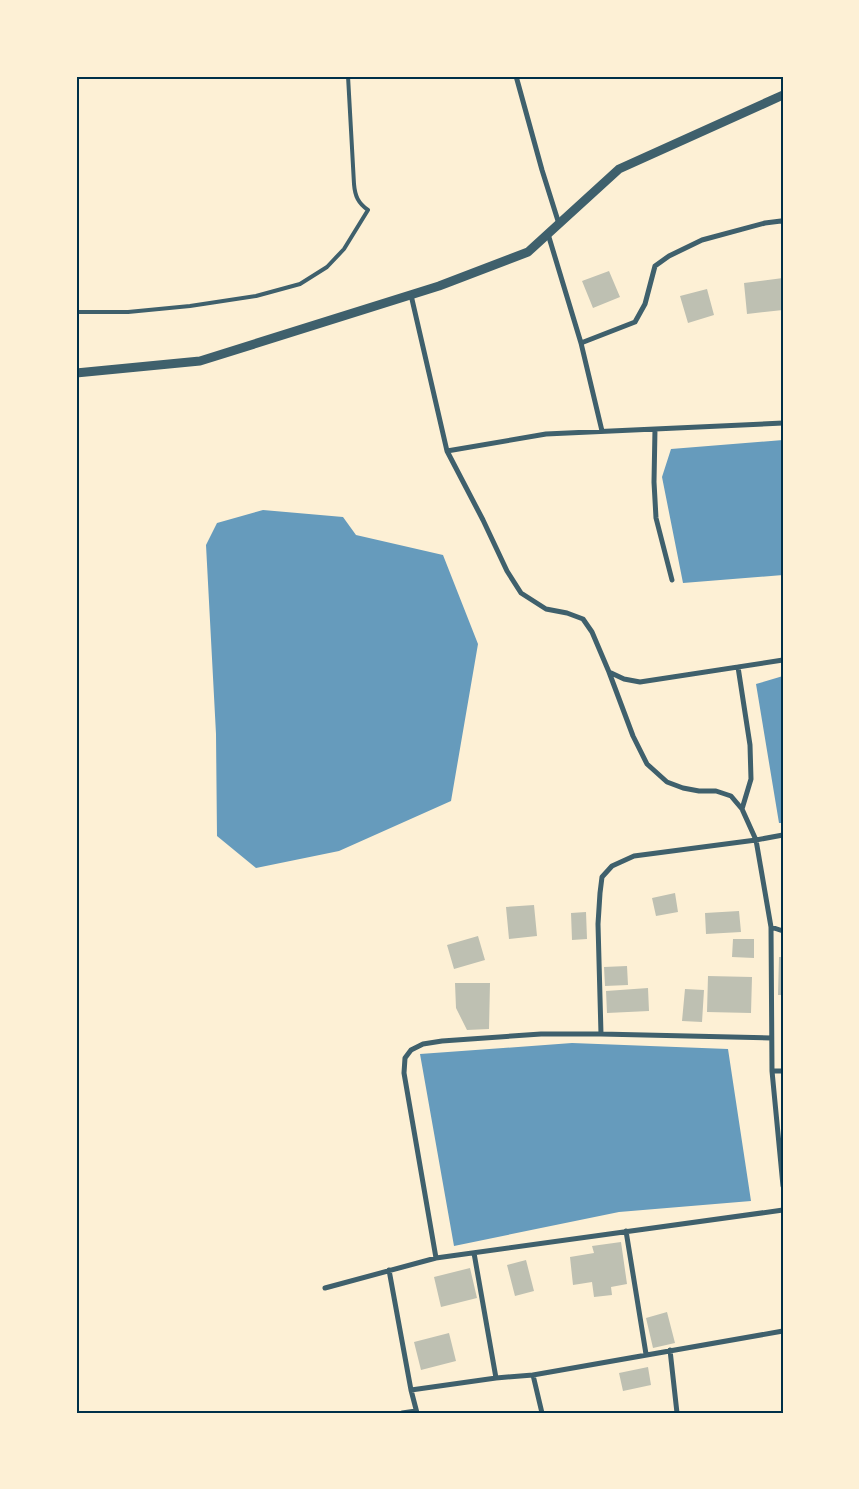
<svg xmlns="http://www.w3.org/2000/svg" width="859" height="1489" viewBox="0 0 859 1489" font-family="'Varela Round',sans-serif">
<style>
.water{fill:#669bbc}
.building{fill:#bec0b2}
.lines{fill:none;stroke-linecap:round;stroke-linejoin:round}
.service{stroke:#3f606c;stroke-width:4}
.minor{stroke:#3f606c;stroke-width:5}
.tertiary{stroke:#3f606c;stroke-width:9}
.neatline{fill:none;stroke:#003049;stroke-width:2}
</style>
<rect width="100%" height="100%" fill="#fdf0d5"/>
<path class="water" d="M 783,440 L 783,575 L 683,583 L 662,477 L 671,449 Z
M 263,510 L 343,517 L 356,535 L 443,555 L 478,644 L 451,801 L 339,851 L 256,868 L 217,836 L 216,734 L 206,545 L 217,523 Z
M 783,676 L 783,823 L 779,823 L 756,684 Z
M 572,1043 L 728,1049 L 751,1201 L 619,1212 L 454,1246 L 420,1054 Z"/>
<path class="building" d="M 609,271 L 620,297 L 593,308 L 582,281 Z
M 783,278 L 783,310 L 747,314 L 744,283 Z
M 707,289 L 714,315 L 688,323 L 680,296 Z
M 675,893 L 678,912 L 656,916 L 652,898 Z
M 534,905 L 537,936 L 509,939 L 506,907 Z
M 739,911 L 741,932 L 706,934 L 705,913 Z
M 586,912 L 587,939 L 572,940 L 571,913 Z
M 478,936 L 485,960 L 454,969 L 447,945 Z
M 733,939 L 754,939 L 754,958 L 732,957 Z
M 779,957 L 783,957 L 783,995 L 778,995 Z
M 627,966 L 628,985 L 605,986 L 604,967 Z
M 708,976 L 752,977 L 751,1013 L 707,1012 Z
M 455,983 L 490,983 L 489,1029 L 467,1030 L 456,1008 Z
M 648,988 L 649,1011 L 607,1013 L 606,991 Z
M 685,989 L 704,990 L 702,1022 L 682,1021 Z
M 621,1242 L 627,1284 L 611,1287 L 612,1295 L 594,1297 L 592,1282 L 573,1285 L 570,1257 L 594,1253 L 592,1246 Z
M 526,1260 L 534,1291 L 515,1296 L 507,1265 Z
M 470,1268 L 477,1298 L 441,1307 L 434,1277 Z
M 667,1312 L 675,1343 L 653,1348 L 646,1318 Z
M 449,1333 L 456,1361 L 421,1370 L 414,1342 Z
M 648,1367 L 651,1385 L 623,1391 L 619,1373 Z"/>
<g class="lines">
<path class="service" d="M 76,312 L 128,312 L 190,306 L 256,296 L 300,284 L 327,267 L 344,249 L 368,210 C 358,203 355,196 354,184 L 348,76"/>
<path class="minor" d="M 516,76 L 542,170 L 559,224
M 548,234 L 581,343 L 602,431
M 411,295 L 447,451 L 483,520 L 507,571 L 521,593 L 546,609 L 567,613 L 583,619 L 592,632 L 609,672 L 624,679 L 640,682 L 783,660
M 581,343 L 635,322 L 645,304 L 655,266 L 669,256 L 702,240 L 765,223 L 781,221 L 783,222
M 655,429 L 654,482 L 656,518 L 672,580
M 447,451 L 546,434 L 783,423
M 738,667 L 750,745 L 751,779 L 742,809
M 609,672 L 633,736 L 647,764 L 667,782 L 683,788 L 699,791 L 716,791 L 731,796 L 742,809 L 756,840 L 771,927 L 772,1071 L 783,1186
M 771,927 L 783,931
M 601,1034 L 598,924 L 600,893 L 602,877 L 612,866 L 634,856 L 756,840 L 783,835
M 772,1071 L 783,1071
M 626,1231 L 646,1354
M 474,1253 L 496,1378
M 436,1258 L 404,1073 L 405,1058 L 411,1050 L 423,1044 L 442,1041 L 541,1034 L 601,1034 L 771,1038
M 389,1270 L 411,1390 L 417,1413
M 325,1288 L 436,1258 L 783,1210
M 670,1350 L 677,1413
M 533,1375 L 542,1413
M 411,1390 L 496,1378 L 533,1375 L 783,1331
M 402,1413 L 416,1411"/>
<path class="tertiary" d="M 76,373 L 200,361 L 439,286 L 528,252 L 619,169 L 783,95"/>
</g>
<rect width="859" height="1489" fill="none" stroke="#fdf0d5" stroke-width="155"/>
<rect x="78" y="78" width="704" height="1334" class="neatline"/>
</svg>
